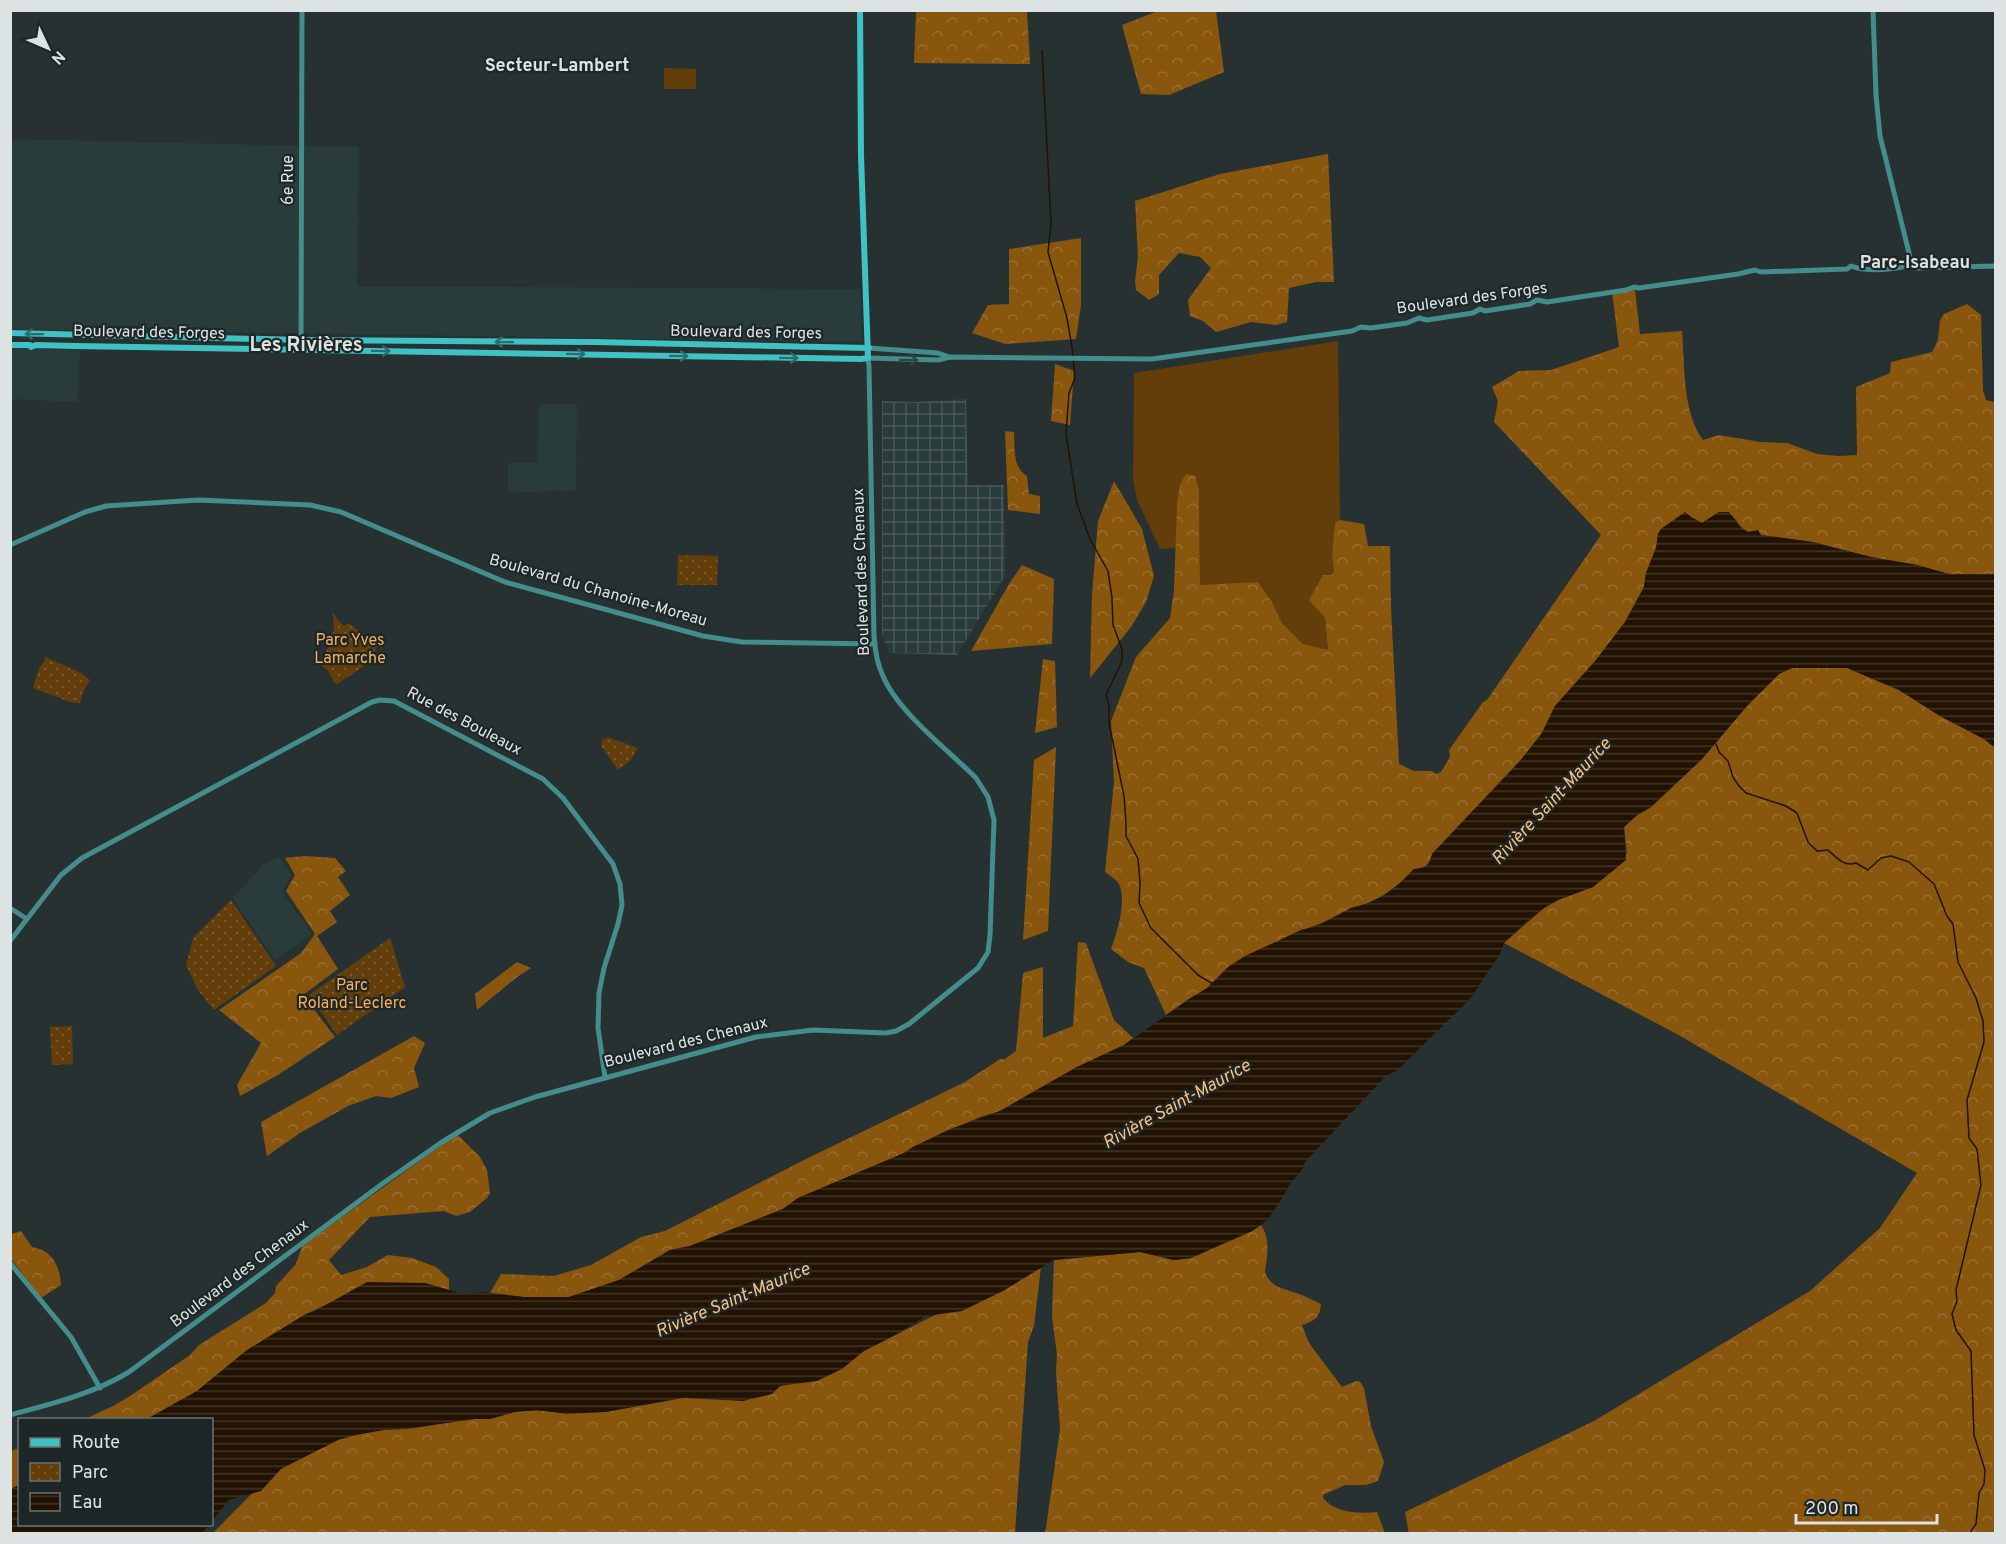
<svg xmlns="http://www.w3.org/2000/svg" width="2006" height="1544" viewBox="0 0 2006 1544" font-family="Overpass,sans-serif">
<defs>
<pattern id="industrial-grid" width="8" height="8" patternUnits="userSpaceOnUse" patternTransform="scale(1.5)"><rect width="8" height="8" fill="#293b3b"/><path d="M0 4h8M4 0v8" fill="none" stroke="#485757"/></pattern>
<pattern id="forest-crowns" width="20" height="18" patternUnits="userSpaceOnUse" patternTransform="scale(1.5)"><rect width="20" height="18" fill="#89560e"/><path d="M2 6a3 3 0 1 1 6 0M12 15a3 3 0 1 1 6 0" fill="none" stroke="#996e31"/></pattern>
<pattern id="park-dots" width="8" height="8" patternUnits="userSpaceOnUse" patternTransform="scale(1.5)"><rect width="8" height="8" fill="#633d0a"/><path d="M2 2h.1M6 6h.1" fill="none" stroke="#79592e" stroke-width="1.8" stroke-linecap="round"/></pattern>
<pattern id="water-rules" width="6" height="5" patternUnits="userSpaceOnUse" patternTransform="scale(1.5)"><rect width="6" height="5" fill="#221201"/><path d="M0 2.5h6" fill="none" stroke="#423426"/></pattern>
</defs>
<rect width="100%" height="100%" fill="#283131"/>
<g fill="#293b3b">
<path d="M 11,139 L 359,147 L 357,286 L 860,289 L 862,342 L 11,329 Z"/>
<path d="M 11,348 L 80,350 L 78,402 L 11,399 Z"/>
<path d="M 539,404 L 577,404 L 576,490 L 508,493 L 508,463 L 537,463 Z"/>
<path d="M 279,857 L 292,875 L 282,891 L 312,934 L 275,960 L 232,898 L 264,864 Z"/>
</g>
<path fill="url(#industrial-grid)" d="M 966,399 L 968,485 L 1004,485 L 1005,576 L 957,655 L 889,653 L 882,634 L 882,401 L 917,402 Z"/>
<g fill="#633d0a">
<path d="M 664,68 L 696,69 L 696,89 L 664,89 Z"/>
<path d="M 1338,341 L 1340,520 L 1335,522 L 1332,556 L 1334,572 L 1331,575 L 1325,618 L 1328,651 L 1303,644 L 1282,623 L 1272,602 L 1258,582 L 1200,586 L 1199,491 L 1177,503 L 1176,548 L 1160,549 L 1137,500 L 1133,480 L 1134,373 Z"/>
</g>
<g fill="url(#forest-crowns)">
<path d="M 916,11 L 1027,11 L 1030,64 L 914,63 Z"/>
<path d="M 1158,11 L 1216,11 L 1224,72 L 1169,95 L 1141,94 L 1122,25 Z"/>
<path d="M 1328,154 L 1334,282 L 1316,282 L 1289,288 L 1287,322 L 1276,325 L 1251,322 L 1216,332 L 1203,321 L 1190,316 L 1188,300 L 1211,268 L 1200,257 L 1179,253 L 1159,275 L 1159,294 L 1149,300 L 1136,290 L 1135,281 L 1138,257 L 1135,201 L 1220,174 Z"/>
<path d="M 1081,238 L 1081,305 L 1076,339 L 1005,344 L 972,333 L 988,305 L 1009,304 L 1009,249 Z"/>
<path d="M 1635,289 L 1640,334 L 1682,331 C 1685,366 1682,411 1703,440 L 1719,435 L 1760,442 L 1787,443 L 1817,454 L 1838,456 L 1857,455 L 1856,387 L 1890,373 L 1891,362 L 1932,352 L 1938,340 L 1940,320 L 1944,314 L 1967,304 L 1981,315 L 1983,390 L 1986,400 L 1994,402 L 1995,400 L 1995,574 L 1949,574 L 1917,565 L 1871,557 L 1813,542 L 1761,535 L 1758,531 L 1748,532 L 1740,527 L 1736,520 L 1719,512 L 1702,523 L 1691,517 L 1685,513 L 1661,529 L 1658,534 L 1656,548 L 1646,573 L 1644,587 L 1625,622 L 1596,660 L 1555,706 L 1542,733 L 1520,761 L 1432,854 C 1429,866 1426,868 1414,869 C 1400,884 1385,897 1365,904 C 1359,906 1353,907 1348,910 C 1332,918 1318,926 1301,930 L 1189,999 L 1166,1015 L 1144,968 L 1128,962 L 1111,949 C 1117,932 1127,902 1119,884 C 1116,879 1109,875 1105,872 L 1114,782 L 1111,721 L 1136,657 L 1170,618 L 1174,590 L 1177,503 L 1180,484 L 1186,474 L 1195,476 L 1199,491 L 1200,585 L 1258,582 L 1272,602 L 1282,623 L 1303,644 L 1328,650 L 1325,618 L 1309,600 L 1323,575 L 1331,575 L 1334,572 L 1332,556 L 1335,522 L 1340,520 L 1364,524 L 1368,546 L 1390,546 L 1391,607 L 1399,764 L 1414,771 L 1432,771 L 1436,774 L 1441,772 L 1450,757 L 1449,750 L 1483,702 L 1487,700 L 1601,535 L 1498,426 L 1494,422 L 1498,401 L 1492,387 L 1519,371 L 1551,370 L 1619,347 L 1612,292 Z"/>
<path d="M 1055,364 L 1074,371 L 1070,425 L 1051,421 Z"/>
<path d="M 1005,431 L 1014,432 C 1015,448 1012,467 1027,476 L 1029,494 L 1040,496 L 1040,514 L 1008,510 Z"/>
<path d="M 1114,481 L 1142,529 L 1154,576 L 1146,602 L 1131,627 L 1090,678 L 1092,594 L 1098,521 Z"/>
<path d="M 1022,565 L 1054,579 L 1052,644 L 971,651 L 1009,584 Z"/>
<path d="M 1043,659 L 1055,661 L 1057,727 L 1035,733 Z"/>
<path d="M 1803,667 L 1847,668 L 1899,690 L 1940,716 L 1984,739 L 1996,748 L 1995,1533 L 1409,1534 L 1405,1512 L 1594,1421 L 1810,1291 L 1880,1228 L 1917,1173 L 1675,1033 L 1504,943 L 1544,908 L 1558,900 L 1593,887 L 1627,853 L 1624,827 L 1636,816 L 1651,807 L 1702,759 L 1747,706 L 1779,674 L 1792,668 Z"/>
<path d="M 1056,747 L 1048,931 L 1023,940 L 1034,760 Z"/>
<path d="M 305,856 L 335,858 L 346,871 L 338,877 L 350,895 L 330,911 L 337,922 L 317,936 L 338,969 L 303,995 L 335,1037 L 278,1075 L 240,1096 L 237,1085 L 261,1043 L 219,1010 L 301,953 L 315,934 L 286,891 L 295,875 L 285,858 Z"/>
<path d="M 1078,942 L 1086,943 L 1114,1020 L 1133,1038 L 1124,1045 L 1077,1067 L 1000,1111 L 980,1117 L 913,1147 L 904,1153 L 798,1198 L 783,1209 L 690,1246 L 670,1250 L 619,1280 L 569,1297 L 524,1297 L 490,1293 L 501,1274 L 554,1276 L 591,1265 L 641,1237 L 665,1231 L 806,1159 L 965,1082 L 1000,1059 L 1005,1059 L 1016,1051 L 1023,973 L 1043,967 L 1043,1038 L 1073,1026 Z"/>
<path d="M 517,962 L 531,968 L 517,977 L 477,1010 L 475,994 Z"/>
<path d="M 414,1036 L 425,1043 L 414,1068 L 419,1087 L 391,1098 L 376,1096 L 348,1106 L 300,1133 L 267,1156 L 261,1122 Z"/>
<path d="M 457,1134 L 480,1157 L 487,1170 L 490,1193 L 487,1198 L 470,1212 L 456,1216 L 444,1211 L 370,1217 L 329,1260 L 341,1275 L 367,1267 L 388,1255 L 412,1258 L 436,1267 L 449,1279 L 449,1290 L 425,1283 L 334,1301 L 306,1314 L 247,1350 L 197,1391 L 147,1419 L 83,1420 L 113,1406 L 130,1396 L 190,1355 L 199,1345 L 266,1303 L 275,1293 L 276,1286 L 296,1264 L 302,1246 Z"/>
<path d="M 1261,1225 C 1271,1240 1267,1255 1265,1272 C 1271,1289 1287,1289 1302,1295 C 1308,1298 1315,1301 1321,1304 C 1320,1317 1315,1321 1302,1325 L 1309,1343 L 1342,1387 L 1356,1381 L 1360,1382 L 1364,1388 L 1371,1426 L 1384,1462 L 1378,1481 L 1366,1485 L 1345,1485 L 1323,1495 L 1323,1498 C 1335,1513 1360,1514 1377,1512 L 1385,1533 L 1045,1534 L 1060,1429 L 1056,1372 L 1057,1355 L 1052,1316 L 1054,1260 L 1140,1252 L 1174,1260 L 1191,1258 L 1252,1231 Z"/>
<path d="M 21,1231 L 32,1247 C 52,1250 60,1266 61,1285 L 41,1298 L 11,1259 L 11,1234 Z"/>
<path d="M 1041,1267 L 1034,1326 L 1028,1342 L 1015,1533 L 212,1534 L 275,1470 L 344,1433 L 523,1411 L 586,1410 L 846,1360 L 965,1300 Z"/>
<path d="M 19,1448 L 19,1485 L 11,1489 L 11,1451 Z"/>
</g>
<g fill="url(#park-dots)">
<path d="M 678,555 L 718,556 L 717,585 L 677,585 Z"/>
<path d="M 332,613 L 334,613 L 337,619 L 344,626 L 348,623 L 378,645 L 367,664 L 336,685 L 328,671 L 319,663 C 329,648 338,632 332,613 Z"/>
<path d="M 46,657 L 81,673 L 90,680 L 83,692 L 80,703 L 70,702 L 33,688 L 38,671 Z"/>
<path d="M 608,737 L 638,748 L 630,761 L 618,770 L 601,746 L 602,740 Z"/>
<path d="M 231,900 L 276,966 L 214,1010 L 198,990 L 186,965 L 193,938 Z"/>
<path d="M 390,938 L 405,987 L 337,1035 L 309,995 Z"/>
<path d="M 72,1026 L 73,1064 L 52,1065 L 50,1027 Z"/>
</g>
<g fill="url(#water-rules)">
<path d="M 1685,512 L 1691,517 L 1702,523 L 1719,512 L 1729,512 C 1736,520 1739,527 1748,532 L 1758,530 L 1761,535 L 1812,542 L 1871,557 L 1917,565 L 1949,574 L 1995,574 L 1995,748 L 1984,739 L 1940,716 L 1899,690 L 1847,668 L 1792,668 L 1779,674 L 1747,706 L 1702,759 L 1651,807 L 1636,816 L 1624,827 L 1626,860 L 1593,887 L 1558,900 L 1544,908 L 1522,926 L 1504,943 L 1500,954 L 1470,999 L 1400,1068 L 1384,1078 L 1305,1162 L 1303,1168 L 1290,1184 L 1279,1203 L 1268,1219 L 1261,1225 L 1252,1231 L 1191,1258 L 1174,1260 L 1140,1252 L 1054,1260 L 1003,1291 L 962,1311 L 926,1316 L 895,1335 L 864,1351 L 842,1369 L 817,1381 L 780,1386 L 772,1394 L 743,1401 L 683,1398 L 606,1412 L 567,1414 L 537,1410 L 515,1412 L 490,1419 L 474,1419 L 407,1429 L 384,1430 L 356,1435 L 338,1440 L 281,1469 L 261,1491 L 229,1500 L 212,1521 L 212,1420 L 147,1419 L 197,1391 L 247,1350 L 306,1314 L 315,1311 L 367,1282 L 425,1283 L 463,1294 L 481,1292 L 524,1297 L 569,1297 L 619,1280 L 670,1250 L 690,1246 L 783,1209 L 798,1198 L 904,1153 L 913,1147 L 950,1129 L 1000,1111 L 1077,1067 L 1124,1045 L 1189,999 L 1206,989 L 1228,967 L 1245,956 L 1301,930 L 1315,927 L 1351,908 L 1366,904 L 1383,896 L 1399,884 L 1414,869 C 1426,868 1429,866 1432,854 L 1520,761 L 1542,733 L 1555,706 L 1596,660 L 1625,622 L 1644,587 L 1646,573 L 1656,548 L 1658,534 L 1661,529 Z"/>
<path d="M 19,1485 L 20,1524 L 209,1525 L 201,1534 L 11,1533 L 11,1489 Z"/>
</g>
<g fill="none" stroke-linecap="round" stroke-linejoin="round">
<g stroke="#221201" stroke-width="1.5">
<path d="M 1042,50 L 1051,224 L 1048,252 L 1067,318 L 1072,347 L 1075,378 L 1069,393 L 1066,434 L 1077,504 L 1090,539 L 1108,571 L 1112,598 L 1113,625 L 1122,649 L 1122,661 L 1106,695 L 1109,704 L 1109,723 L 1124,796 L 1126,822 L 1126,836 L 1138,859 L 1140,882 L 1139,903 L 1151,928 L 1198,975 L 1213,984"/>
<path d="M 1716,744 L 1719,752 L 1728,761 L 1733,777 L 1739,786 L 1746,793 L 1786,806 L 1797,813 L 1808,842 L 1817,851 L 1828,850 C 1837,858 1844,867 1856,863 L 1868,870 L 1881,858 L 1891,856 L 1909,862 L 1934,884 L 1947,916 L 1953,924 L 1958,962 L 1976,998 L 1983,1021 L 1984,1042 L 1967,1100 L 1969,1138 L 1977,1149 L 1981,1185 L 1956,1290 L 1957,1301 L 1952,1314 L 1956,1330 L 1971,1351 L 1974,1435 L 1985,1470 L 1984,1484 L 1979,1493 L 1976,1524 L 1969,1534"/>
</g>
<g stroke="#438d8d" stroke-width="5">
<path d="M 1873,10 L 1876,95 L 1880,136 L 1912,265"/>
<path d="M 869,348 L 938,353 L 949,357"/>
<path d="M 301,350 L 302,10"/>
<path d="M 10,545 L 85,512 L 106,506 L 198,500 L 310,505 L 341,512 L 505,582 L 703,636 L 742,642 L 875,644"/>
<path d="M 10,908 L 27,919"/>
<path d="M 10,941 L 61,875 L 82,858 L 372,702 L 380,700 L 394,701 L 543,779 L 563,798 L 613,864 L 620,884 L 622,905 L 618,924 L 604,968 L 599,993 L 598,1028 L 605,1077"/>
<path d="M 10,1263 L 71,1337 L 100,1388"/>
<path d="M 10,1415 C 51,1404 93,1394 129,1372 L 382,1184 L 442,1142 L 490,1113 L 535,1097 L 756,1037 L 813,1030 L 886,1033 L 896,1031 L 909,1024 L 978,968 L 988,952 L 990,935 L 994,820 L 988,797 L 976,778 C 948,750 898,712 883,676 C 877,664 875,650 874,636 L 869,366 L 868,358 L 938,360 L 950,357 L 1152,359 L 1352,331 L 1361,327 L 1371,328 L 1407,323 L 1419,318 L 1427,320 L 1473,313 L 1480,309 L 1485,311 L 1530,304 L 1537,300 L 1547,302 L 1626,290 L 1634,287 L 1639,288 L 1738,274 L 1755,270 L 1761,272 L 1847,269 L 1851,266 C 1869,273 1894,269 1912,265 L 1917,268 L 1996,266"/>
</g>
<g stroke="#3ec2c3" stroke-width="6">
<path d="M 10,333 L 302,340 L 596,342 L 869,348"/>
<path d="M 10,345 L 30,345 L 31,347 L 36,345 L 75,346 L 861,359 L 868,358 L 861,155 L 860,10"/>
</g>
</g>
<defs><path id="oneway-shaft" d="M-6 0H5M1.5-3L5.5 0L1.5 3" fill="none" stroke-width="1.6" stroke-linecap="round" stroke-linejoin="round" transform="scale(1.5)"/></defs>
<g stroke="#2c6d6d">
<use href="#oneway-shaft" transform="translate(34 334) rotate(-179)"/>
<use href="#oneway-shaft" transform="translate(504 342) rotate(-179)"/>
<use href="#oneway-shaft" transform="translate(381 351) rotate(1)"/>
<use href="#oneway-shaft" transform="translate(576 354) rotate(1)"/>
<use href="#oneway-shaft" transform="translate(679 356) rotate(1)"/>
<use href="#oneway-shaft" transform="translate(789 358) rotate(1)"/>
</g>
<use stroke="#294646" href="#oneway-shaft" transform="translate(909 360) rotate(1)"/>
<g text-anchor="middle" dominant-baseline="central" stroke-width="4.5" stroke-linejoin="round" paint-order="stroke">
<g font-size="16" fill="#dde3e3" stroke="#1e2727">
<text transform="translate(289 180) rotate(-90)">6e Rue</text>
<text transform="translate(1472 299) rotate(-8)">Boulevard des Forges</text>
<text transform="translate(149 333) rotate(1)">Boulevard des Forges</text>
<text transform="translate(746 333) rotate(1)">Boulevard des Forges</text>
<text transform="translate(862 572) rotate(-92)">Boulevard des Chenaux</text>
<text transform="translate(598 591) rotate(16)">Boulevard du Chanoine-Moreau</text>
<text transform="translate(464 722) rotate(28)">Rue des Bouleaux</text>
<text transform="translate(686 1043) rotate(-14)">Boulevard des Chenaux</text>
<text transform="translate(240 1274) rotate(-37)">Boulevard des Chenaux</text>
</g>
<g font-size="16" fill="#faaf59" stroke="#1e2727">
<text x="350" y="641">Parc Yves<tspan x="350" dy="18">Lamarche</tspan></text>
<text x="352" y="986">Parc<tspan x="352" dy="18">Roland-Leclerc</tspan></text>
</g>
<g font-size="18" font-weight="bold" fill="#dde3e3" stroke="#1e2727">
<text x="557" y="66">Secteur-Lambert</text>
<text x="1915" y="263">Parc-Isabeau</text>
</g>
<g font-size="18" font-style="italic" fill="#fbbf7e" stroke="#1e2727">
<text transform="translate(1552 802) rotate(-47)">Rivière Saint-Maurice</text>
<text transform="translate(1177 1105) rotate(-29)">Rivière Saint-Maurice</text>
<text transform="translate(733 1301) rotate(-23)">Rivière Saint-Maurice</text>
</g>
<g font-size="20" font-weight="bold" fill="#dde3e3" stroke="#1e2727">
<text x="306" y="346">Les Rivières</text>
</g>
</g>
<rect width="2006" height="1544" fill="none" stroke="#dde3e3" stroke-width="24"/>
<rect x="18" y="1418" width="195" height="108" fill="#1e2727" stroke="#6a7272" stroke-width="1.5"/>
<rect x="30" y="1438" width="30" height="9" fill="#3ec2c3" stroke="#6a7272" stroke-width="1.5"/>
<text x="72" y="1448" font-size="18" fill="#dde3e3">Route</text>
<rect x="30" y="1463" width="30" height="18" fill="url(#park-dots)" stroke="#6a7272" stroke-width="1.5"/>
<text x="72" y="1478" font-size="18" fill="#dde3e3">Parc</text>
<rect x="30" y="1493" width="30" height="18" fill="url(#water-rules)" stroke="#6a7272" stroke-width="1.5"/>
<text x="72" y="1508" font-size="18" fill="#dde3e3">Eau</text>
<g transform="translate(48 48) rotate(134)" stroke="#1e2727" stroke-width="4.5" paint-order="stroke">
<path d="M0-4.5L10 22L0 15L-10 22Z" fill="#dde3e3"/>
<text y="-9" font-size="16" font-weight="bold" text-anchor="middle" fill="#dde3e3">N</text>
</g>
<path d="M1796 1514v9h141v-9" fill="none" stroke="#dde3e3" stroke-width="3"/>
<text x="1805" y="1514" font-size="18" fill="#dde3e3" stroke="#1e2727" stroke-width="4.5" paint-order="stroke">200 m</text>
</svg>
